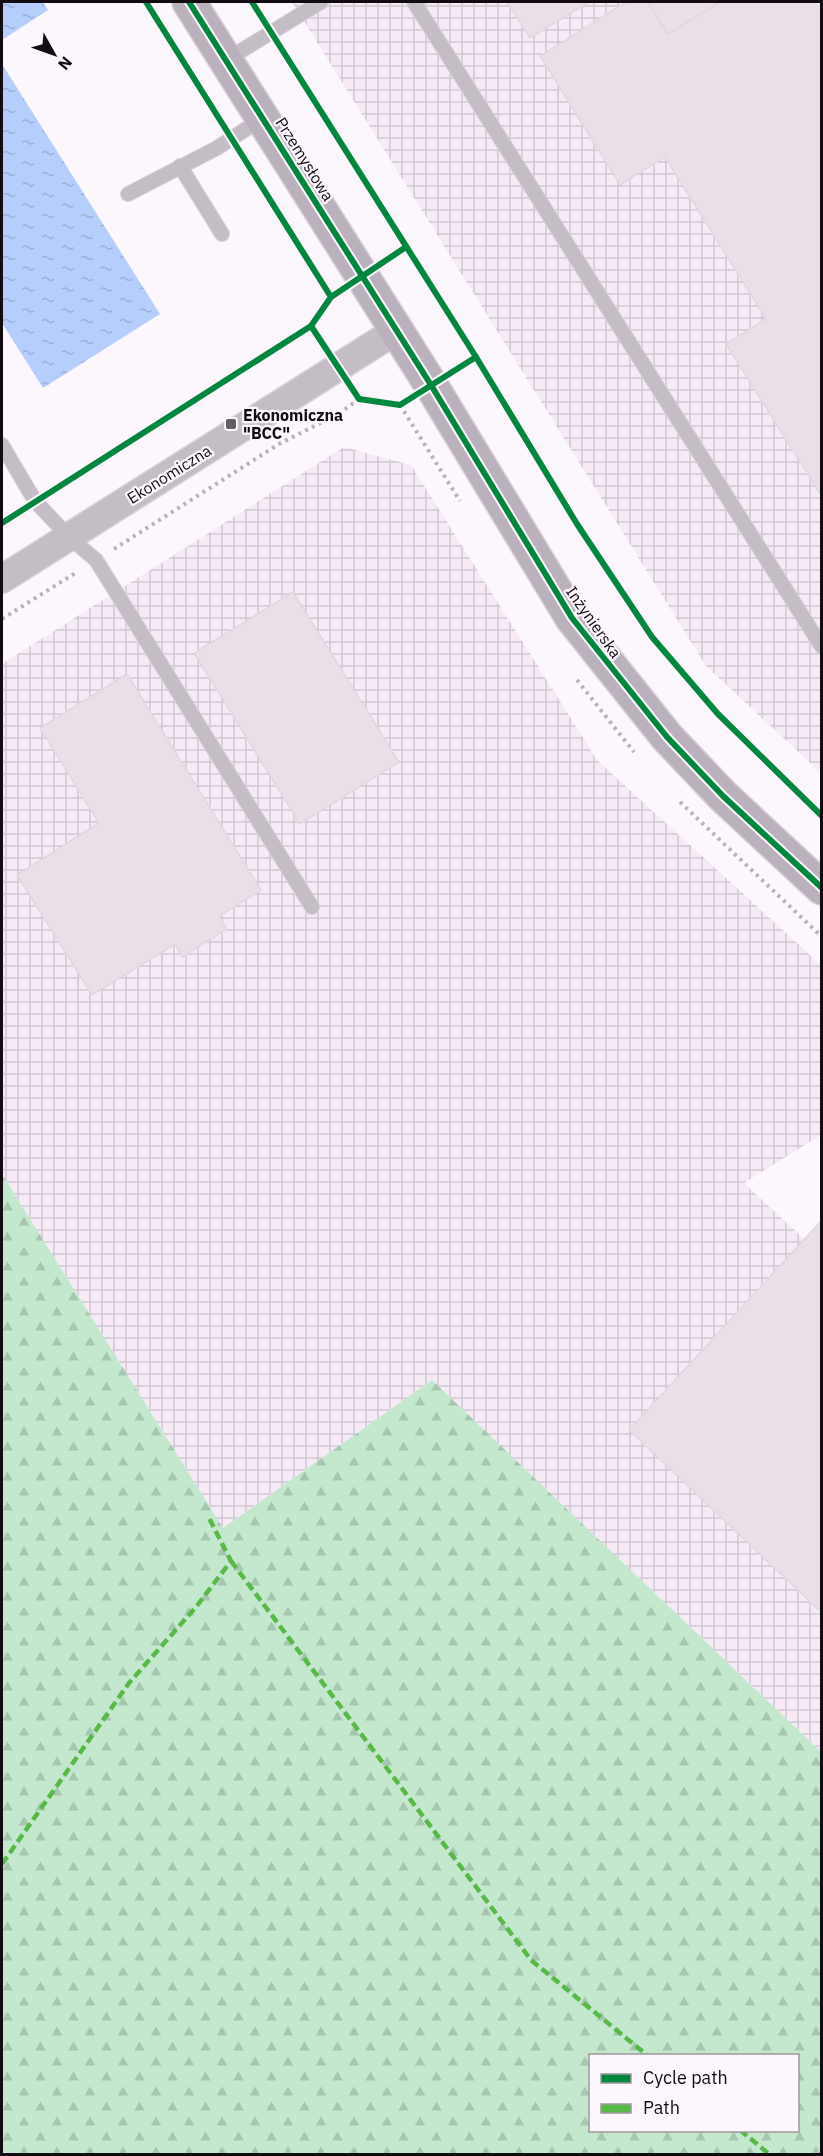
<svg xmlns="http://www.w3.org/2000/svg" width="823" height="2156" viewBox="0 0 823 2156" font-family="'IBM Plex Sans',sans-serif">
<defs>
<pattern id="industrial-grid" width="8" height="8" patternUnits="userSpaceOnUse" patternTransform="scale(1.5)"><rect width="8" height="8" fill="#f5eaf6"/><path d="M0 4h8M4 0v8" fill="none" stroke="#d1c8d2"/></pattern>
<pattern id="forest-firs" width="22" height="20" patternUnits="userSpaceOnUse" patternTransform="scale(1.5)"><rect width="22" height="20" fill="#c3e8ce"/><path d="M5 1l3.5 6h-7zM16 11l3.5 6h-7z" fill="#a6c6b0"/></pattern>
<pattern id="water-ripples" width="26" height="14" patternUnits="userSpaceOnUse" patternTransform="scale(1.5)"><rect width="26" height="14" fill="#b5cefe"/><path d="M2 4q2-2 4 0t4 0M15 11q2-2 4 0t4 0" fill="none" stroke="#9bb0d9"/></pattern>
</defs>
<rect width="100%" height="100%" fill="#fcf7fc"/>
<g fill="url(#industrial-grid)">
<path d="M 292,2 L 821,2 L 821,773 L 706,666 Z"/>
<path d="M 344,447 L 411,465 L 597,760 L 821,965 L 821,1135 L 744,1183 L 821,1255 L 821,1752 L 432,1380 L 223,1528 L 2,1174 L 2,664 Z"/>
</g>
<path fill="url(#forest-firs)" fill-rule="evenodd" d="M 2,1174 L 223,1528 L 432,1380 L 821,1752 L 821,2154 L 2,2154 ZM 590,2056 L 798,2056 L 798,2130 L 590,2130 Z"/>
<g fill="url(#water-ripples)">
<path d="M 2,2 L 43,2 L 48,10 L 2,40 Z"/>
<path d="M 2,64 L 160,314 L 43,388 L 2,323 Z"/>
</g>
<g fill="#eadee9" stroke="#ded9de" stroke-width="1.5">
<path d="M 507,2 L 589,2 L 530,38 Z"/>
<path d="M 626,2 L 648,2 L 668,34 L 720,2 L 822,2 L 822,497 L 726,344 L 766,319 L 665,157 L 620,185 L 540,56 Z"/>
<path d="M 648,2 L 720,2 L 668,34 Z"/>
<path d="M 293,592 L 399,762 L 300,824 L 194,653 Z"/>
<path d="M 127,674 L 261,890 L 219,916 L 227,929 L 182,957 L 175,944 L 92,995 L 17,875 L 99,823 L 40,728 Z"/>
<path d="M 822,1220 L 822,1613 L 629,1430 Z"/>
</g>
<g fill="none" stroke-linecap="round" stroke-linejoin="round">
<defs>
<g id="lane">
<path d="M 414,2 L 822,647"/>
<path d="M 226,60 L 321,2"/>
<path d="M 180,166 L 222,234"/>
<path d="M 128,194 L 217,148 L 263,118"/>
<path d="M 2,445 L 35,501 L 69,537 L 96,560 L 312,907"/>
</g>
<path id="street" d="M 2,579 L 397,330"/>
<path id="secondary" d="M 189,2 L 431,385 L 572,618 L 667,737 L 723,796 L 822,888"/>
</defs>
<use href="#lane" stroke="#d6d2d6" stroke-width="16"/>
<use href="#street" stroke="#d6d2d6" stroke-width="30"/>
<use href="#secondary" stroke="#d6d2d6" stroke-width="36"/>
<g stroke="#b8b2b9" stroke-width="4" stroke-dasharray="3 4.5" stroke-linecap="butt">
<path d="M 400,405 L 460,501"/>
<path d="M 114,549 L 279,444 L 340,413 L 359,399"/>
<path d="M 2,619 L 77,572"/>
<path d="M 577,680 L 634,752"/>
<path d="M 680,802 L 822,937"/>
</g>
<use href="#lane" stroke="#c5bdc6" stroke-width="14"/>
<use href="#street" stroke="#c5bdc6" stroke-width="27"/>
<use href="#secondary" stroke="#bbb1bc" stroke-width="33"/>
<g stroke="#58b947" stroke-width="4.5" stroke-dasharray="9 4.5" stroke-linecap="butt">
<path d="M 231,1561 L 531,1960 L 648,2056"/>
<path d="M 2,1864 L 129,1683 L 196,1607 L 231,1561 L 208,1516"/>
<path d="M 740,2130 L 769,2154"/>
</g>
<defs>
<g id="cycleway">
<path d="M 146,2 L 331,297"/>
<path d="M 189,2 L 431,385 L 572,618 L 667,737 L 723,796 L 822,888"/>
<path d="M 252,2 L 476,357 L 577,524 L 652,637 L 718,714 L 822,816"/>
<path d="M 406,247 L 331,297 L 311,326 L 359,399 L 400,405 L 476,357"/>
<path d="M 2,523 L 311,326"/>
</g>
</defs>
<use href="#cycleway" stroke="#fdf6fd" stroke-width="10"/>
<use href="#cycleway" stroke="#00873e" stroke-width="6"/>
</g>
<rect fill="#645e64" stroke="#fdf6fd" stroke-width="2" x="225" y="418" width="12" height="12" rx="3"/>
<g text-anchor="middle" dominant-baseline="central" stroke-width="4.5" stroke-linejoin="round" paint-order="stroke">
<g font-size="16" fill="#120c12" stroke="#fdf6fd">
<text transform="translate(305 159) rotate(58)">Przemysłowa</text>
<text transform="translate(169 474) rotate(-32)">Ekonomiczna</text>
<text transform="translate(594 622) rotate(55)">Inżynierska</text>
</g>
<g font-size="16" font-weight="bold" fill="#120c12" stroke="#fdf6fd" text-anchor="start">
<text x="243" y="415">Ekonomiczna<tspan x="243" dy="18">"BCC"</tspan></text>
</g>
</g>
<rect width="823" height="2156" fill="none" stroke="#120c12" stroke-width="6"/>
<rect x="589" y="2054" width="210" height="78" fill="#fdf6fd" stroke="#9f989f" stroke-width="1.5"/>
<rect x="601" y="2074" width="30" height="9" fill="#00873e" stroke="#9f989f" stroke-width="1.5"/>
<text x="643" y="2084" font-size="18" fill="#120c12">Cycle path</text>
<rect x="601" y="2104" width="30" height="9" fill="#58b947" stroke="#9f989f" stroke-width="1.5"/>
<text x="643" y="2114" font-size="18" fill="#120c12">Path</text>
<g transform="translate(54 54) rotate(130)" stroke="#fdf6fd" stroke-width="4.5" paint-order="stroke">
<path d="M0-4.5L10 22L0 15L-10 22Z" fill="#120c12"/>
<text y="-9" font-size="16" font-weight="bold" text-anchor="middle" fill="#120c12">N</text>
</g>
</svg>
